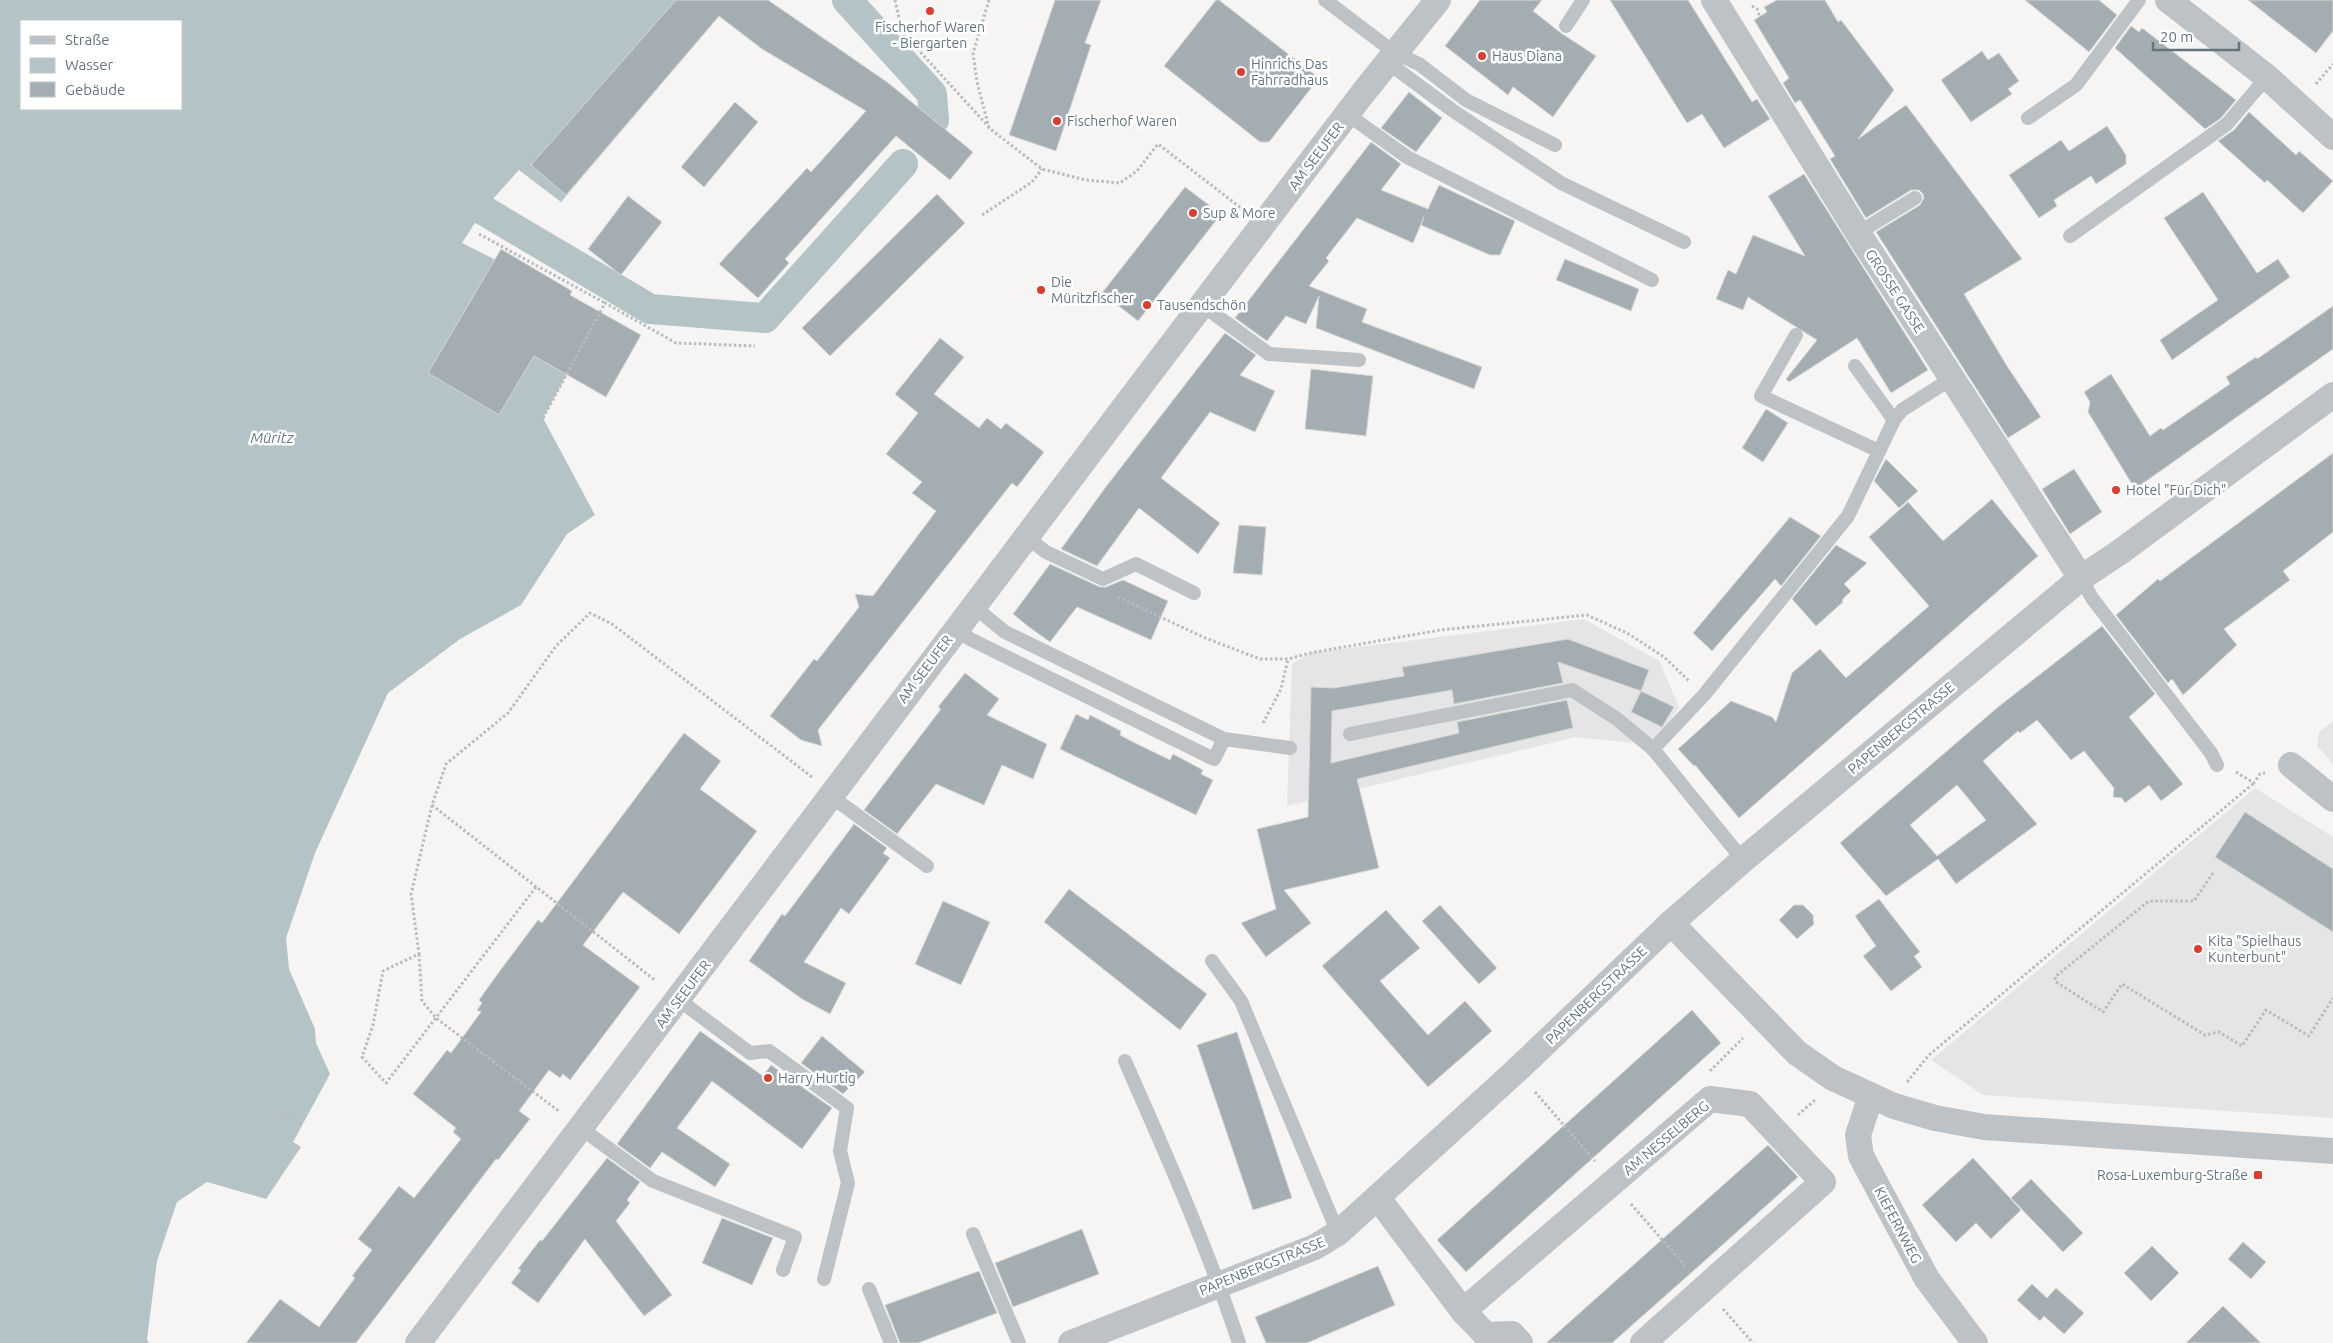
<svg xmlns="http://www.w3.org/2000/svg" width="2333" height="1343" viewBox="0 0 2333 1343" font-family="Ubuntu,sans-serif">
<rect width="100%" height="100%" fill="#f6f5f3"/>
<g fill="#e4e5e4">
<path d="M 1584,619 L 1659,661 L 1679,707 L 1665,729 L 1644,744 L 1576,737 L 1287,806 L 1292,664 L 1310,653 Z"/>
<path d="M 2333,721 L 2333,764 L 2317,746 L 2319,732 Z"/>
<path d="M 2255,788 L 2333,837 L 2333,1118 L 1983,1095 L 1931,1060 Z"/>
</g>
<path fill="#b4c3c5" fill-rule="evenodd" d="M 0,0 L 733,0 L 561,202 L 519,170 L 483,210 L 462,243 L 600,312 L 543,418 L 595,515 L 567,534 L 521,605 L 460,639 L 388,693 L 315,853 L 286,938 L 289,969 L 315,1029 L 316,1043 L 330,1074 L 293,1142 L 301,1147 L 266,1199 L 207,1182 L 177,1202 L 157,1261 L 147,1339 L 149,1343 L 0,1343 ZM 21,21 L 181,21 L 181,109 L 21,109 Z"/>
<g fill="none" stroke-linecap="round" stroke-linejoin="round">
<g stroke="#b4c3c5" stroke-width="30">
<path d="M 847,0 L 932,94 L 934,120"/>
<path d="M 483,210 L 650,309 L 765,318 L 903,164"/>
</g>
</g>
<g fill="#a4aeb2" stroke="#d7d7d5" fill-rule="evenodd">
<path d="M 676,0 L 768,0 L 887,82 L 973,152 L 950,180 L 896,136 L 785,259 L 789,263 L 758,298 L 719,264 L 807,168 L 811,172 L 866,111 L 762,49 L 719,16 L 566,195 L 531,165 Z"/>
<path d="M 1055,0 L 1101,0 L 1085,43 L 1091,45 L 1056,151 L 1009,135 Z"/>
<path d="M 1216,0 L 1219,0 L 1319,78 L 1269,142 L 1260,142 L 1164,66 Z"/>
<path d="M 1480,0 L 1542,0 L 1533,11 L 1561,33 L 1596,56 L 1553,117 L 1513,87 L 1508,95 L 1445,46 Z"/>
<path d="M 1610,0 L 1688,0 L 1752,102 L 1757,99 L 1770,119 L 1724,148 L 1702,114 L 1687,123 Z"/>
<path d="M 1777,0 L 1825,0 L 1838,22 L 1841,20 L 1894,90 L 1858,139 L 1906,105 L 2022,259 L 1964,294 L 2007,366 L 2041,417 L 2008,438 L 1876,232 L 1920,205 L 1924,198 L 1923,194 L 1919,190 L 1911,190 L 1866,218 L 1830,159 L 1835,156 L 1800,100 L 1795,103 L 1783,83 L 1789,78 L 1754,20 L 1767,12 L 1764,7 Z"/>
<path d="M 2025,0 L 2099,0 L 2117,15 L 2089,52 Z"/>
<path d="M 2248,0 L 2333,0 L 2333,31 L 2316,53 Z"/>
<path d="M 2131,26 L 2139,32 L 2142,28 L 2236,100 L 2221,118 L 2205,129 L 2115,48 Z"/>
<path d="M 1982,51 L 1988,60 L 1999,53 L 2019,81 L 2008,89 L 2012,94 L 1971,122 L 1941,80 Z"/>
<path d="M 1409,92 L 1442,118 L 1416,152 L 1381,128 Z"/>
<path d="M 735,102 L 758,122 L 704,187 L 681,167 Z"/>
<path d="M 2249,112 L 2296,155 L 2299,151 L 2333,181 L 2303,213 L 2267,180 L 2265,183 L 2218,141 L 2234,130 Z"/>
<path d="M 2107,126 L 2126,155 L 2126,164 L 2096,184 L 2091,176 L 2054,200 L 2057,206 L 2039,218 L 2009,175 L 2061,140 L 2069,151 Z"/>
<path d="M 1371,142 L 1401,164 L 1381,190 L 1428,209 L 1439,185 L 1515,221 L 1500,255 L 1490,255 L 1421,225 L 1424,217 L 1413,243 L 1357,218 L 1326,258 L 1329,261 L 1309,286 L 1367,309 L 1362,322 L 1482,367 L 1474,389 L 1316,328 L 1319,296 L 1306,324 L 1286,316 L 1267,341 L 1235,318 Z"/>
<path d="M 1804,174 L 1928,370 L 1891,393 L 1857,338 L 1789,382 L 1786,379 L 1817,340 L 1748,297 L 1743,310 L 1716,299 L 1728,270 L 1736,274 L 1753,235 L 1805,256 L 1768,196 Z"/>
<path d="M 1185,187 L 1221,214 L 1138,321 L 1102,293 Z"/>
<path d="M 2203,192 L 2257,273 L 2278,259 L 2290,277 L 2172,360 L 2160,340 L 2218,300 L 2164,218 Z"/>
<path d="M 937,194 L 965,223 L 830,356 L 802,328 Z"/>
<path d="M 628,196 L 662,222 L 621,275 L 588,249 Z"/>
<path d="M 501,249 L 572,291 L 570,295 L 641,335 L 606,397 L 534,356 L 499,415 L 428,373 Z"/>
<path d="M 1565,259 L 1639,289 L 1631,311 L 1556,280 Z"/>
<path d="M 2333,306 L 2333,349 L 2135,489 L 2088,412 L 2090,402 L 2084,392 L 2111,374 L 2150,436 L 2161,428 L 2163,430 L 2230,384 L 2226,377 L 2256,357 L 2257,359 Z"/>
<path d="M 1225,333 L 1256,355 L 1240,375 L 1275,391 L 1255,432 L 1210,412 L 1161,478 L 1220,523 L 1198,554 L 1139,508 L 1097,566 L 1061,549 L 1105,488 Z"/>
<path d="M 940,338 L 964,357 L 934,394 L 979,428 L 987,418 L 1001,429 L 1006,423 L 1044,452 L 1017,487 L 1012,483 L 818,730 L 822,746 L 801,740 L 770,716 L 814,659 L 817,661 L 859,607 L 855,594 L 873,596 L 936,511 L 912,493 L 922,482 L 886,454 L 918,413 L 895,394 Z"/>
<path d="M 1311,369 L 1373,376 L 1366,436 L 1305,429 Z"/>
<path d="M 1766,409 L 1788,423 L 1763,462 L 1742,448 Z"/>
<path d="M 2333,453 L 2333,532 L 2283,571 L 2290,580 L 2224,629 L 2237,645 L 2183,695 L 2172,679 L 2168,683 L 2116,615 L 2158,579 L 2160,581 Z"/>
<path d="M 1886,459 L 1918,491 L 1899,508 L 1874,481 Z"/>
<path d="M 2074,469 L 2102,512 L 2070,534 L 2042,489 Z"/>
<path d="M 1992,499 L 2038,556 L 1739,818 L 1695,765 L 1694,766 L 1678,749 L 1731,701 L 1772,717 L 1776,722 L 1792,673 L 1820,649 L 1846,678 L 1929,606 L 1869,537 L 1908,502 L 1943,541 Z"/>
<path d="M 1790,517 L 1821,536 L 1781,586 L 1775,579 L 1712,651 L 1693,633 Z"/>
<path d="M 1239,525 L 1266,527 L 1262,575 L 1233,573 Z"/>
<path d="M 1836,545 L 1867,563 L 1844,584 L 1851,591 L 1842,600 L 1843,602 L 1816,626 L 1792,599 Z"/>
<path d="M 1050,564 L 1100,587 L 1106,587 L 1123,580 L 1168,601 L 1151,640 L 1077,607 L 1050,642 L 1029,627 L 1013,614 Z"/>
<path d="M 2102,626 L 2155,694 L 2129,717 L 2183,784 L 2161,801 L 2149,785 L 2125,803 L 2122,798 L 2113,797 L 2114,788 L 2084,751 L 2071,760 L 2037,720 L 2020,733 L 2018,731 L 1983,761 L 2037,824 L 1956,884 L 1938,859 L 1886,896 L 1840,843 L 1998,707 ZM 1957,785 L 1986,820 L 1937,856 L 1910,825 Z"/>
<path d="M 1568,639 L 1649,670 L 1641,691 L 1558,662 L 1563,683 L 1454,704 L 1452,690 L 1332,711 L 1331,763 L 1459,733 L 1457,722 L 1567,700 L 1573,728 L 1357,779 L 1379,868 L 1284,890 L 1311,923 L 1266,957 L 1241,923 L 1276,909 L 1257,829 L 1308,817 L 1311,687 L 1334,688 L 1404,676 L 1402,667 Z"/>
<path d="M 965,673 L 999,699 L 987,715 L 1047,744 L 1033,779 L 1002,765 L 984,805 L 936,784 L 897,834 L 864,810 L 941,709 L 938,707 Z"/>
<path d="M 1641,691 L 1674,707 L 1662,727 L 1631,712 Z"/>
<path d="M 1076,714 L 1088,720 L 1090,715 L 1121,731 L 1120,735 L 1131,741 L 1170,760 L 1173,754 L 1203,770 L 1201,774 L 1213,780 L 1196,815 L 1060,749 Z"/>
<path d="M 684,733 L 721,761 L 700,789 L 757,831 L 679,934 L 623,892 L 583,945 L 640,987 L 570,1080 L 563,1074 L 560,1078 L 549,1070 L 519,1111 L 530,1119 L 498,1160 L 496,1159 L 356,1343 L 246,1343 L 280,1299 L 319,1327 L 355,1278 L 352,1276 L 372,1250 L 358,1239 L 399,1186 L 414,1198 L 461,1139 L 453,1132 L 456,1128 L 413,1094 L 447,1050 L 451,1053 L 481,1012 L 477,1010 L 482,1003 L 479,1000 L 499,972 L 538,920 L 542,923 Z"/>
<path d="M 2245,812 L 2333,869 L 2333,932 L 2215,857 Z"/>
<path d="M 854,824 L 887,848 L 883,853 L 890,858 L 849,914 L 841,908 L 804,962 L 846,983 L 830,1014 L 802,999 L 749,961 L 782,914 L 785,916 Z"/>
<path d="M 1069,889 L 1207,994 L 1180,1030 L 1044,922 Z"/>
<path d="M 1879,899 L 1920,952 L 1914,956 L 1922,967 L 1891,991 L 1863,956 L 1876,946 L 1855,916 Z"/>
<path d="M 943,901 L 990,922 L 961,985 L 915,964 Z"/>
<path d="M 1440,905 L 1497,968 L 1479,984 L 1422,921 Z"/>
<path d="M 1794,905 L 1803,905 L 1813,915 L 1814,924 L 1797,939 L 1779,920 Z"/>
<path d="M 1386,910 L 1420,948 L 1380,981 L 1428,1035 L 1465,1001 L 1492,1031 L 1428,1087 L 1322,966 Z"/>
<path d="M 1692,1010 L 1721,1043 L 1466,1272 L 1437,1240 Z"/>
<path d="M 700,1031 L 763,1076 L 771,1065 L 832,1108 L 802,1149 L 712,1081 L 677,1128 L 730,1164 L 715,1187 L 662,1152 L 650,1168 L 617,1144 Z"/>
<path d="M 1237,1032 L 1292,1198 L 1253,1210 L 1197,1045 Z"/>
<path d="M 822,1036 L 865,1072 L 843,1094 L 801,1063 Z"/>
<path d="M 1768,1145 L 1798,1177 L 1709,1257 L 1612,1343 L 1546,1343 Z"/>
<path d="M 607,1158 L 640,1182 L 627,1200 L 630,1203 L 616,1221 L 672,1295 L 644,1316 L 585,1239 L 538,1303 L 511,1283 L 521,1270 L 518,1269 L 540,1240 L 542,1241 Z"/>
<path d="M 1973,1158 L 2021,1210 L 1991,1239 L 1976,1223 L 1956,1242 L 1922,1205 Z"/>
<path d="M 2031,1179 L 2083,1233 L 2063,1252 L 2011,1198 Z"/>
<path d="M 722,1218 L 773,1238 L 752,1285 L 702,1263 Z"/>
<path d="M 1082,1229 L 1099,1274 L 1013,1307 L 995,1263 Z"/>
<path d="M 2243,1242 L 2266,1262 L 2251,1279 L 2228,1259 Z"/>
<path d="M 2152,1246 L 2179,1273 L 2151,1301 L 2124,1273 Z"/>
<path d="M 1378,1266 L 1395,1305 L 1307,1343 L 1266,1343 L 1255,1317 Z"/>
<path d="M 979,1271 L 997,1313 L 918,1343 L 900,1343 L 885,1305 Z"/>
<path d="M 2032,1284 L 2047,1298 L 2056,1288 L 2084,1313 L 2064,1334 L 2044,1316 L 2040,1321 L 2017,1300 Z"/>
<path d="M 2223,1306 L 2261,1343 L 2186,1343 Z"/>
</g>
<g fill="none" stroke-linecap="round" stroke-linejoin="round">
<g stroke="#b9bcbe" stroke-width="3" stroke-dasharray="2.5 2.5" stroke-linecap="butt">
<path d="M 895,0 L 902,32 L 989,127"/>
<path d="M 989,0 L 973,53 L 977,82 L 989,128 L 1042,169 L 1086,180 L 1120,183 L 1137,171 L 1158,144 L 1241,208"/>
<path d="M 1752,6 L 1757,9 L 1760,17"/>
<path d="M 2316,84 L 2333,64"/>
<path d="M 982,215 L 1032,182 L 1042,169"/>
<path d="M 479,234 L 605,303"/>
<path d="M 543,418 L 605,303 L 676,343 L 755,346"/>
<path d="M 1118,597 L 1203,637 L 1260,659 L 1288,659 L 1310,653 L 1440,630 L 1587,615 L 1627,633 L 1664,657 L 1689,681"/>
<path d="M 1263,723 L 1281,689 L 1288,659"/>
<path d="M 2236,772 L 2254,783 L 2260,774 L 2265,773"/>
<path d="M 432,805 L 656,981"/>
<path d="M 2213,873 L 2194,901 L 2149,901 L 2055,977 L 2056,982 L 2103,1012 L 2122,984 L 2205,1035 L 2219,1032 L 2242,1046 L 2266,1010 L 2309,1036 L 2333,998"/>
<path d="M 536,887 L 386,1083 L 362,1057 L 373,1025 L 383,971 L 419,954 L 411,894 L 432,805 L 446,764 L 508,713 L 556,646 L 590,613 L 612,624 L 812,777"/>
<path d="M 419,954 L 422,1001 L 436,1018 L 560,1112"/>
<path d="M 1710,1071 L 1743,1038"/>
<path d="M 1907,1082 L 1929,1055 L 2254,783"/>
<path d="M 1535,1092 L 1595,1161"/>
<path d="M 282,1113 L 303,1125"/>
<path d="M 1798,1115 L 1816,1099"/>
<path d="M 1631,1204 L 1686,1267"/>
<path d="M 1723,1309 L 1753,1343"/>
</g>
<g stroke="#bcc2c5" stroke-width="14">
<path d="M 1325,0 L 1395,53 L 1419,64 L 1466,100 L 1555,145"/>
<path d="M 1566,26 L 1583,0"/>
<path d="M 1387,62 L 1452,110 L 1561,183 L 1684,242"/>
<path d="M 1347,114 L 1407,157 L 1652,280"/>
<path d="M 2028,118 L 2076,85 L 2139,0"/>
<path d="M 1858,233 L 1915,198"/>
<path d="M 2070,236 L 2227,124 L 2267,77"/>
<path d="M 1202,305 L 1269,354 L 1359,360"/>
<path d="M 1796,335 L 1761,396 L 1879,451"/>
<path d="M 1855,366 L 1894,420"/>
<path d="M 1026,537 L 1046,552 L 1103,579 L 1136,564 L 1194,593"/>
<path d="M 2081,578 L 2092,598 L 2211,753 L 2217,765"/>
<path d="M 973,606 L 1005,632 L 1224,739 L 1290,748"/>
<path d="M 956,629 L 970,639 L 1214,759 L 1224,739"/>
<path d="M 1350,734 L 1572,690 L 1617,719 L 1653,749"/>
<path d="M 829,795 L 927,866"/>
<path d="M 1743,860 L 1653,749 L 1704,695 L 1848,516 L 1894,420 L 1902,410 L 1951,379"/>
<path d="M 1212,961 L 1241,1001 L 1338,1233"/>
<path d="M 679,1000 L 750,1053 L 769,1051 L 847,1108 L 840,1151 L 848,1183 L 824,1279"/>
<path d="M 1125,1061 C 1166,1154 1207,1246 1239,1343"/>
<path d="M 582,1129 L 653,1181 L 795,1237 L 783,1270"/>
<path d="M 973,1234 L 1019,1343"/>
<path d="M 869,1289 L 891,1343"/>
</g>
<g stroke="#bcc2c5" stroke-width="26">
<path d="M 1714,0 L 1858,233 L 2081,578"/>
<path d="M 2168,0 L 2267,77 L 2333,137"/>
<path d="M 2291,765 L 2333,799"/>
<path d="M 1671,923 L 1797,1053 L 1833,1078 L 1894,1106 L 1935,1118 L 1984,1127 L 2333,1151"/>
<path d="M 1871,1096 L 1858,1135 L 1861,1156 L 1927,1279 L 1975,1343"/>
<path d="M 1378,1198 L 1463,1311 L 1486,1335 L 1512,1334 L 1520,1343"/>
<path d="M 1463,1311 L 1710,1099 L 1750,1104 L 1823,1182 L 1643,1343"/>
<path d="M 418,1343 L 1141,385 L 1363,93 L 1438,0"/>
<path d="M 1071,1343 L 1315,1247 L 1338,1233 L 1517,1070 L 1671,923 L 1743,860 L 2081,578 L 2120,552 L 2333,395"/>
</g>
</g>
<g fill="#dc3d2c" stroke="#fff" stroke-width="2">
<circle cx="930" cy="11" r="5"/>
<circle cx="1482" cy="56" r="5"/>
<circle cx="1241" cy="72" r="5"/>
<circle cx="1057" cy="121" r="5"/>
<circle cx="1193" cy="213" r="5"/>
<circle cx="1041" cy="290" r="5"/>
<circle cx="1147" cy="305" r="5"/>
<circle cx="2116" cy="490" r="5"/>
<circle cx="2198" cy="949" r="5"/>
<circle cx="768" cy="1078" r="5"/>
<rect x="2253" y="1170" width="10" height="10" rx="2.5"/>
</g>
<g text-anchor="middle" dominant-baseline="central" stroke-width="5" stroke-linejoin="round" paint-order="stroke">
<g font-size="14" fill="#62757d" stroke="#fff" text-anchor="start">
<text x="930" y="27" text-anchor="middle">Fischerhof Waren<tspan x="930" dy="16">- Biergarten</tspan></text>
<text x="1492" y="56">Haus Diana</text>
<text x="1251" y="64">Hinrichs Das<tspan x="1251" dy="16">Fahrradhaus</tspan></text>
<text x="1067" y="121">Fischerhof Waren</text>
<text x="1203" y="213">Sup &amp; More</text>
<text x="1051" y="282">Die<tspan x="1051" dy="16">Müritzfischer</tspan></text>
<text x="1157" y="305">Tausendschön</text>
<text x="2126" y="490">Hotel "Für Dich"</text>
<text x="2208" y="941">Kita "Spielhaus<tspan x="2208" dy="16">Kunterbunt"</tspan></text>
<text x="778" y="1078">Harry Hurtig</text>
<text x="2248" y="1175" text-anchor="end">Rosa-Luxemburg-Straße</text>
</g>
<g font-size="14" fill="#62757d" stroke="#fff">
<text transform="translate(1316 156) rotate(-53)">AM SEEUFER</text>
<text transform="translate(1895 291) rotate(57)">GROSSE GASSE</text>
<text transform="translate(925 669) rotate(-53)">AM SEEUFER</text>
<text transform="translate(1901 728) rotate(-40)">PAPENBERGSTRASSE</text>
<text transform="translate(683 994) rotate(-53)">AM SEEUFER</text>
<text transform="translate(1596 995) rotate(-44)">PAPENBERGSTRASSE</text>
<text transform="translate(1666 1138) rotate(-40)">AM NESSELBERG</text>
<text transform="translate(1898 1225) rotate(62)">KIEFERNWEG</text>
<text transform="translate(1262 1266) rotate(-22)">PAPENBERGSTRASSE</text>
</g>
<g font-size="15" font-style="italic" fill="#627b7f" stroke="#fff">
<text x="272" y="437">Müritz</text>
</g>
</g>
<rect x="20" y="20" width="162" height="90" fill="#ffffff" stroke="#c0c8cb"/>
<rect x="30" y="36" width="25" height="8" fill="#bcc2c5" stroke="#c0c8cb"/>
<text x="65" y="45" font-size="15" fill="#62757d">Straße</text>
<rect x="30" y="58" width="25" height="15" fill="#b4c3c5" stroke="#c0c8cb"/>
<text x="65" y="70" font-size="15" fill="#62757d">Wasser</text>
<rect x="30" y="82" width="25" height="15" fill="#a4aeb2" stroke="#c0c8cb"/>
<text x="65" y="95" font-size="15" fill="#62757d">Gebäude</text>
<path d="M2153 42v8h86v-8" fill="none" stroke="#62757d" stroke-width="2.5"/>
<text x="2160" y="42" font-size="15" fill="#62757d" stroke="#ffffff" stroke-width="4" paint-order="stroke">20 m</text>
</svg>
